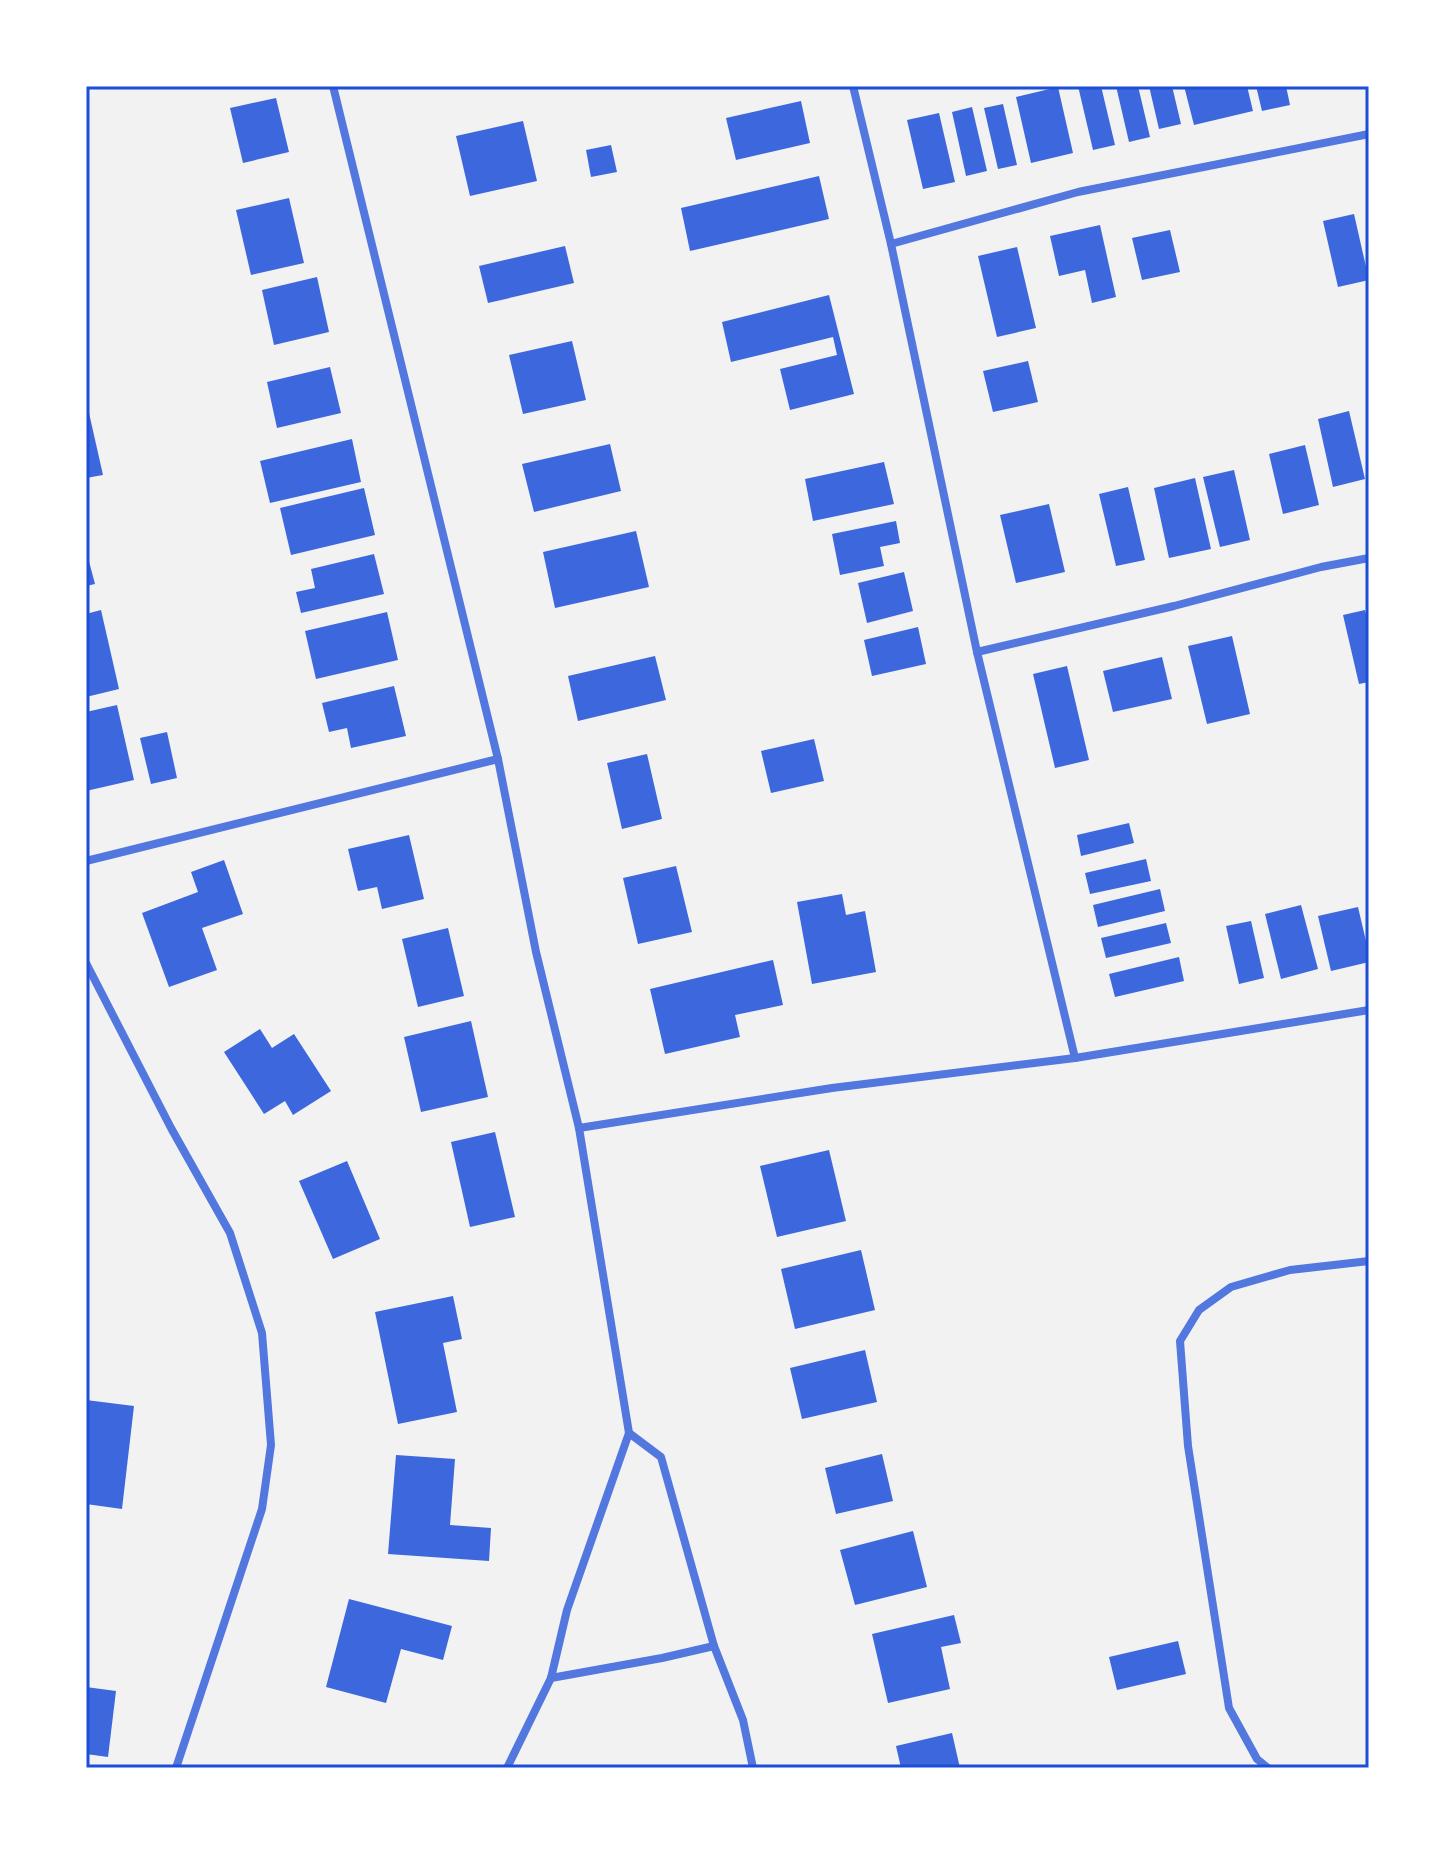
<svg xmlns="http://www.w3.org/2000/svg" width="1455" height="1854" viewBox="0 0 1455 1854" font-family="Arial,sans-serif">
<rect width="100%" height="100%" fill="#f2f2f2"/>
<g fill="#3d67dc">
<path d="M 1078,86 L 1101,86 L 1115,145 L 1093,150 Z"/>
<path d="M 1116,86 L 1138,86 L 1150,137 L 1129,142 Z"/>
<path d="M 1149,86 L 1172,86 L 1181,124 L 1159,129 Z"/>
<path d="M 1184,86 L 1247,86 L 1253,111 L 1194,125 Z"/>
<path d="M 1256,86 L 1286,86 L 1290,105 L 1262,111 Z"/>
<path d="M 1058,87 L 1073,153 L 1031,163 L 1016,97 Z"/>
<path d="M 276,98 L 289,152 L 243,163 L 230,108 Z"/>
<path d="M 801,101 L 810,143 L 736,160 L 726,118 Z"/>
<path d="M 1003,104 L 1017,165 L 998,169 L 984,108 Z"/>
<path d="M 972,107 L 987,171 L 966,176 L 952,112 Z"/>
<path d="M 939,113 L 955,182 L 923,189 L 907,120 Z"/>
<path d="M 523,121 L 537,181 L 470,196 L 456,136 Z"/>
<path d="M 611,145 L 617,172 L 591,177 L 586,150 Z"/>
<path d="M 819,176 L 829,219 L 690,251 L 681,208 Z"/>
<path d="M 289,198 L 304,263 L 251,275 L 236,210 Z"/>
<path d="M 1354,214 L 1369,280 L 1338,287 L 1323,221 Z"/>
<path d="M 1100,225 L 1116,297 L 1092,303 L 1085,270 L 1059,276 L 1050,236 Z"/>
<path d="M 1170,230 L 1180,272 L 1142,280 L 1132,238 Z"/>
<path d="M 565,246 L 574,283 L 488,303 L 479,266 Z"/>
<path d="M 1017,247 L 1036,328 L 997,337 L 978,256 Z"/>
<path d="M 317,277 L 329,332 L 274,345 L 262,290 Z"/>
<path d="M 829,295 L 854,394 L 790,410 L 780,369 L 837,355 L 833,337 L 731,362 L 722,322 Z"/>
<path d="M 572,341 L 586,400 L 523,414 L 509,355 Z"/>
<path d="M 1028,361 L 1038,402 L 993,412 L 983,371 Z"/>
<path d="M 330,367 L 341,413 L 277,428 L 267,382 Z"/>
<path d="M 1349,411 L 1365,479 L 1333,487 L 1318,419 Z"/>
<path d="M 89,413 L 103,475 L 86,478 L 86,414 Z"/>
<path d="M 352,439 L 361,482 L 270,503 L 260,461 Z"/>
<path d="M 610,444 L 621,491 L 534,512 L 522,464 Z"/>
<path d="M 1305,445 L 1319,505 L 1283,514 L 1269,454 Z"/>
<path d="M 884,462 L 894,504 L 813,521 L 805,479 Z"/>
<path d="M 1234,470 L 1250,540 L 1220,547 L 1203,477 Z"/>
<path d="M 1195,478 L 1211,549 L 1169,558 L 1154,488 Z"/>
<path d="M 1128,487 L 1145,560 L 1116,566 L 1099,494 Z"/>
<path d="M 364,488 L 375,535 L 291,555 L 280,508 Z"/>
<path d="M 1049,504 L 1065,572 L 1016,583 L 1000,515 Z"/>
<path d="M 896,521 L 900,543 L 880,547 L 884,566 L 840,575 L 832,534 Z"/>
<path d="M 636,531 L 649,587 L 555,608 L 543,552 Z"/>
<path d="M 86,550 L 95,584 L 86,586 Z"/>
<path d="M 374,554 L 384,594 L 301,613 L 296,592 L 315,588 L 311,569 Z"/>
<path d="M 904,572 L 913,611 L 867,623 L 858,583 Z"/>
<path d="M 101,610 L 119,689 L 86,697 L 86,614 Z"/>
<path d="M 1365,610 L 1369,626 L 1369,682 L 1359,684 L 1343,615 Z"/>
<path d="M 387,612 L 398,660 L 316,679 L 305,631 Z"/>
<path d="M 918,627 L 926,664 L 872,676 L 864,640 Z"/>
<path d="M 1232,636 L 1250,714 L 1207,724 L 1188,646 Z"/>
<path d="M 655,656 L 666,700 L 578,721 L 568,676 Z"/>
<path d="M 1162,657 L 1172,699 L 1113,712 L 1103,671 Z"/>
<path d="M 1067,666 L 1089,760 L 1055,768 L 1033,674 Z"/>
<path d="M 394,686 L 406,736 L 351,748 L 347,728 L 329,732 L 322,703 Z"/>
<path d="M 117,705 L 134,780 L 86,791 L 86,712 Z"/>
<path d="M 167,732 L 177,778 L 151,784 L 140,738 Z"/>
<path d="M 814,739 L 824,781 L 771,793 L 761,751 Z"/>
<path d="M 647,754 L 662,819 L 622,829 L 607,763 Z"/>
<path d="M 1129,823 L 1134,843 L 1081,856 L 1077,835 Z"/>
<path d="M 409,835 L 424,899 L 382,909 L 377,887 L 358,891 L 348,849 Z"/>
<path d="M 1146,859 L 1151,881 L 1090,894 L 1085,873 Z"/>
<path d="M 224,860 L 243,914 L 202,928 L 217,970 L 169,987 L 142,913 L 198,892 L 191,872 Z"/>
<path d="M 676,866 L 692,932 L 638,944 L 623,878 Z"/>
<path d="M 1160,889 L 1165,911 L 1098,927 L 1093,905 Z"/>
<path d="M 842,894 L 846,915 L 865,911 L 876,972 L 812,984 L 797,902 Z"/>
<path d="M 1301,905 L 1318,969 L 1281,979 L 1265,914 Z"/>
<path d="M 1358,907 L 1369,954 L 1369,962 L 1331,971 L 1318,916 Z"/>
<path d="M 1251,921 L 1264,978 L 1239,984 L 1226,926 Z"/>
<path d="M 1166,923 L 1171,943 L 1106,958 L 1101,938 Z"/>
<path d="M 448,928 L 464,996 L 418,1007 L 402,939 Z"/>
<path d="M 1179,957 L 1184,981 L 1115,997 L 1109,974 Z"/>
<path d="M 773,960 L 783,1005 L 735,1015 L 740,1037 L 665,1054 L 650,989 Z"/>
<path d="M 471,1021 L 488,1097 L 421,1112 L 404,1037 Z"/>
<path d="M 260,1029 L 272,1048 L 294,1034 L 331,1091 L 293,1115 L 285,1101 L 264,1114 L 224,1052 Z"/>
<path d="M 495,1132 L 515,1217 L 470,1227 L 451,1142 Z"/>
<path d="M 829,1150 L 846,1221 L 777,1237 L 760,1166 Z"/>
<path d="M 347,1161 L 380,1239 L 333,1259 L 299,1181 Z"/>
<path d="M 861,1250 L 875,1310 L 795,1329 L 781,1269 Z"/>
<path d="M 453,1296 L 462,1339 L 443,1343 L 457,1412 L 398,1424 L 375,1312 Z"/>
<path d="M 865,1350 L 877,1402 L 802,1419 L 790,1368 Z"/>
<path d="M 86,1400 L 134,1406 L 122,1509 L 86,1504 Z"/>
<path d="M 882,1454 L 893,1501 L 836,1514 L 825,1468 Z"/>
<path d="M 396,1455 L 455,1459 L 450,1525 L 491,1528 L 489,1561 L 388,1554 Z"/>
<path d="M 913,1531 L 927,1587 L 855,1605 L 840,1550 Z"/>
<path d="M 349,1599 L 452,1626 L 443,1660 L 401,1649 L 386,1703 L 326,1687 Z"/>
<path d="M 954,1615 L 961,1643 L 941,1647 L 950,1689 L 888,1703 L 872,1634 Z"/>
<path d="M 1178,1641 L 1186,1674 L 1117,1690 L 1109,1657 Z"/>
<path d="M 86,1687 L 116,1691 L 108,1757 L 86,1754 Z"/>
<path d="M 952,1733 L 960,1768 L 901,1768 L 896,1746 Z"/>
</g>
<g fill="none" stroke-linecap="round" stroke-linejoin="round">
<g stroke="#5277de" stroke-width="8">
<path d="M 333,86 L 498,759 L 536,952 L 579,1128 L 629,1433 L 661,1457 L 714,1646 L 743,1720 L 753,1768"/>
<path d="M 853,86 L 891,244 L 977,652 L 1075,1058"/>
<path d="M 891,244 L 1078,192 L 1369,134"/>
<path d="M 977,652 L 1174,606 L 1321,567 L 1369,558"/>
<path d="M 86,861 L 498,759"/>
<path d="M 86,963 L 171,1128 L 230,1233 L 262,1333 L 271,1445 L 262,1509 L 176,1768"/>
<path d="M 579,1128 L 832,1088 L 1075,1058 L 1369,1010"/>
<path d="M 551,1678 L 662,1658 L 714,1646"/>
<path d="M 507,1768 L 551,1678 L 567,1610 L 629,1433"/>
<path d="M 1268,1768 L 1257,1759 L 1229,1708 L 1188,1446 L 1180,1341 L 1199,1310 L 1231,1287 L 1290,1270 L 1369,1261"/>
</g>
</g>
<rect width="1455" height="1854" fill="none" stroke="#ffffff" stroke-width="176"/>
<rect x="88" y="88" width="1279" height="1678" fill="none" stroke="#1d4ed8" stroke-width="3"/>
</svg>
